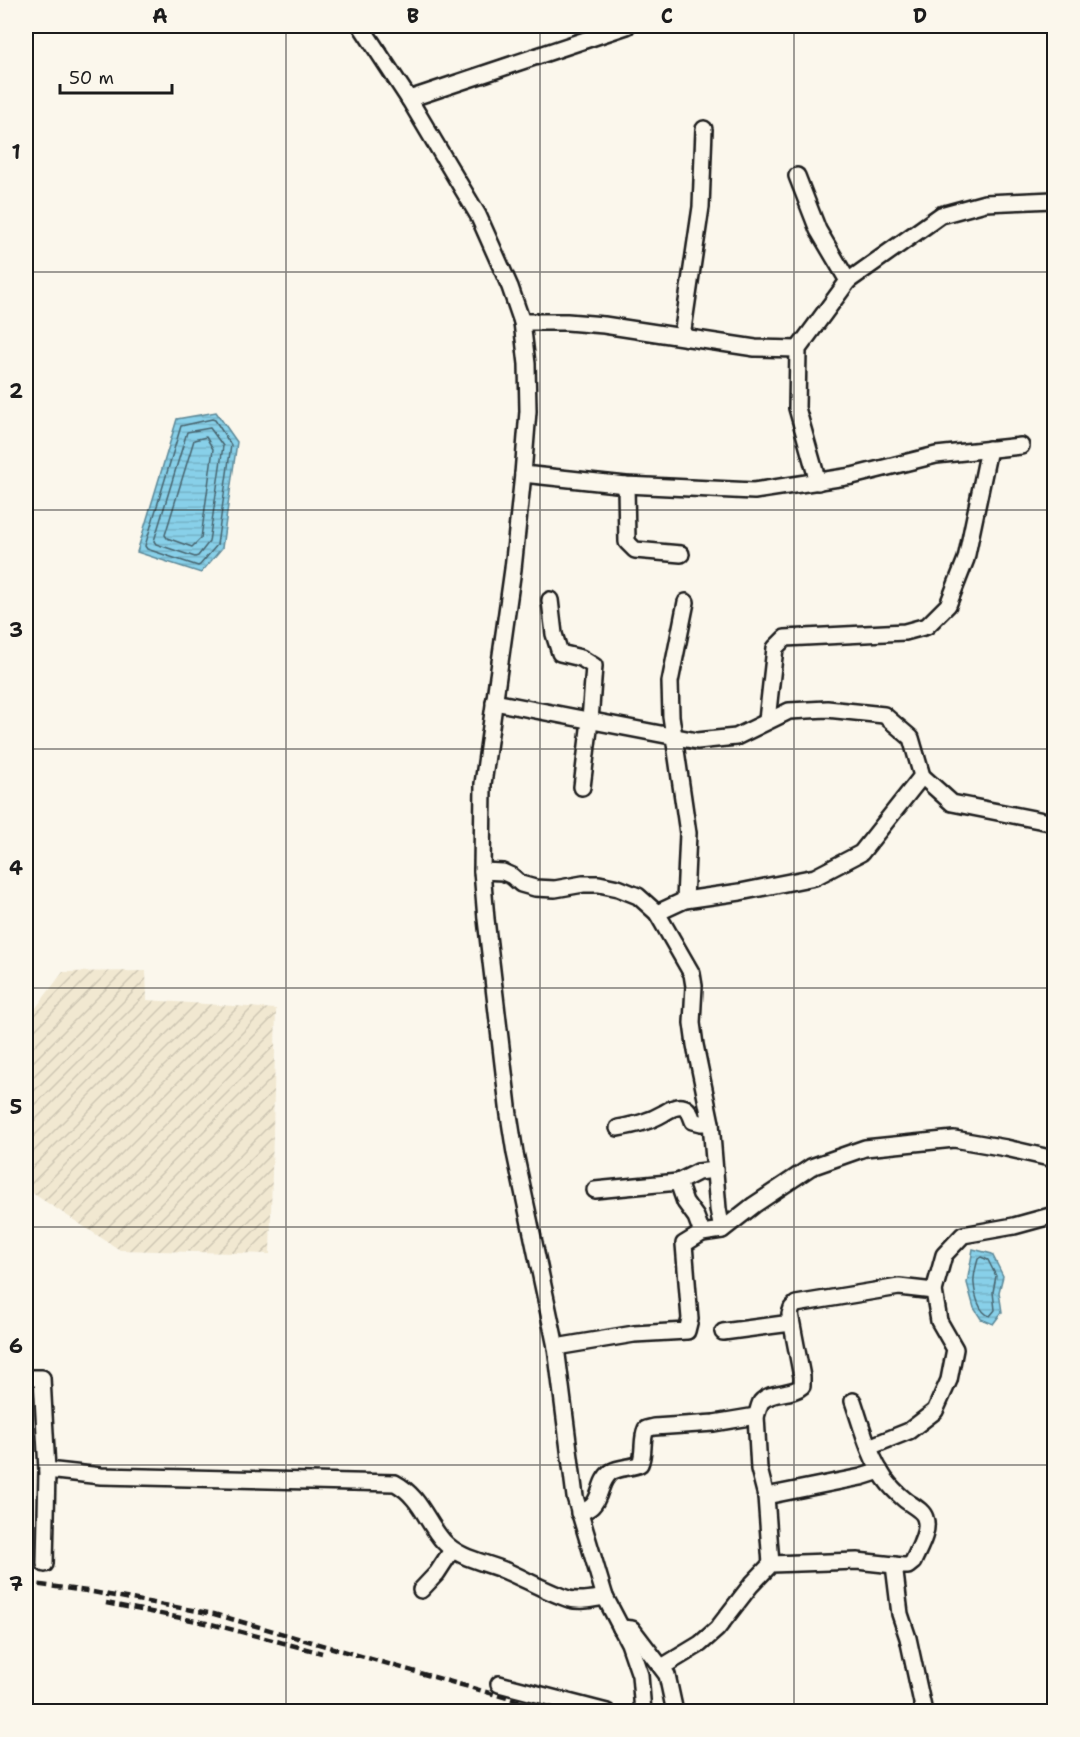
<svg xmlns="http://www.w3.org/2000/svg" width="1080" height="1737" viewBox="0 0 1080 1737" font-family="'Shantell Sans',sans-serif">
<defs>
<pattern id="industrial-furrows" width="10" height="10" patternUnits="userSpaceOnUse" patternTransform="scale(1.5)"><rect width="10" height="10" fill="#f1e8d1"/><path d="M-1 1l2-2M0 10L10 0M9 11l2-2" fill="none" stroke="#cec6b3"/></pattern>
<pattern id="water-rules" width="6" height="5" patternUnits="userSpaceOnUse" patternTransform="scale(1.5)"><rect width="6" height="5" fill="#88d0e9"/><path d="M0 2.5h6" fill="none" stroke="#75b2c7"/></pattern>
</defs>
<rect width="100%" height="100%" fill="#fbf7ec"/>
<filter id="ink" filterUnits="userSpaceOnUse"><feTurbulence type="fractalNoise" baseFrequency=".0167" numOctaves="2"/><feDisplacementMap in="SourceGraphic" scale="12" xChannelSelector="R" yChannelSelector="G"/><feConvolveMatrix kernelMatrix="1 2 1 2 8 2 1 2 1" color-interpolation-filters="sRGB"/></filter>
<g filter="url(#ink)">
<path fill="url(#industrial-furrows)" d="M 146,971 L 147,1000 L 276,1009 L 270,1254 L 120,1250 L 26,1189 L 26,1021 L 63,972 Z"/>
<g fill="url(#water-rules)" stroke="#5d8897" stroke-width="1.5">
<path d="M 216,412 L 237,442 L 222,548 L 201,573 L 137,552 L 177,419 Z"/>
<path d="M 973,1249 L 992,1254 L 1003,1276 L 999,1292 L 1002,1312 L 993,1324 L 981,1319 L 974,1308 L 967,1283 Z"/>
</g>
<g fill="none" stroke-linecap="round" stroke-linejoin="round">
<g stroke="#47646e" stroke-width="1.5">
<path d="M 212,419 L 215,420 L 231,445 L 217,545 L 200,565 L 198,566 L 147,549 L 145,546 L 181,426 Z"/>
<path d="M 210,428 L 223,446 L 209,542 L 198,556 L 195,557 L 156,544 L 154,541 L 187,432 Z"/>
<path d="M 206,437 L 213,449 L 201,538 L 192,547 L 167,538 L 165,535 L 194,440 Z"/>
<path d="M 981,1257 L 988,1260 L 996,1276 L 993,1292 L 995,1310 L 990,1316 C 979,1313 975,1295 974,1284 C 973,1276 976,1267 978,1259 Z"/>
</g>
<defs>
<g id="street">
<path d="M 361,26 L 409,99 L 478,215 L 510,287 L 522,322 L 527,364 L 528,411 L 523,474 L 513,569 L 483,784 L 482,871 L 486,919 L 509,1115 L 515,1153 L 556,1347 L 575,1497 L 605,1597 L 629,1643 L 640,1675 L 643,1712"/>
<path d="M 409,99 L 627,26"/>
<path d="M 797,176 L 818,230 L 848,281"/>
<path d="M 522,322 L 567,322 L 604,325 L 755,348 L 798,349"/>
<path d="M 682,336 L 701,207 L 704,129"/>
<path d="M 523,474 L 626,485 L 754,491 L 852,476 L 936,455 L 1021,446"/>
<path d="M 818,482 L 797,408 L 798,349 L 848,281 L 941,215 L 985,203 L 1053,200"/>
<path d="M 626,485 L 627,542 L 635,550 L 681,554"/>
<path d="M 550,600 L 554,634 L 560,653 L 581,658 L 594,666 L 590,721 L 582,787"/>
<path d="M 494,702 L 697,741 L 736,737 L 789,711 L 827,709 L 884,715 L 911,738 L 922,776 L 952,803 L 1054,823"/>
<path d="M 767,720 L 775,648 L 785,638 L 905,632 L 927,626 L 948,605 L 966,559 L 989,449"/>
<path d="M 482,871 L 503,872 L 512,876 L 521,884 L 535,888 L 555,889 L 583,884 L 599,884 L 618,888 L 638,896 L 657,913 L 692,974 L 694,986 L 692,1023 L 695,1045 L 711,1123 L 718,1209 L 722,1230"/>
<path d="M 685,900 L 688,833 L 671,716 L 670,682 L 686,602"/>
<path d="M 657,913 L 685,900 L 740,892 L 815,877 L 861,853 L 922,776"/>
<path d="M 618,1128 C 634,1125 649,1122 664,1113 C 669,1110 675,1106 682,1107 C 689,1108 691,1115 693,1121 L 701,1123 L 711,1123"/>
<path d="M 678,1182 L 685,1202 L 696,1217 L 702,1233"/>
<path d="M 595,1190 L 678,1182 L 698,1172 L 715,1170"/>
<path d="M 723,1332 L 791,1323"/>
<path d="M 556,1347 L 634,1334 L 687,1331 L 690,1319 L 684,1244 L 702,1233 L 722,1230 L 754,1205 L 811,1167 L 865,1148 L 954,1139 L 1006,1148 L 1054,1159"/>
<path d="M 26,1378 L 42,1378 L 47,1470 L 101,1476 L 395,1483 C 421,1497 426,1522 444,1542 C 460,1559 485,1562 506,1571 C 525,1579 549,1593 569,1599 C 581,1602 593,1599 605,1597"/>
<path d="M 756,1416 L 759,1469 L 766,1496 L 771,1564"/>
<path d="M 869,1447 L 909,1431 L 935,1411 L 949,1380 L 955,1349 L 939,1321 L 934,1291 L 944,1255 L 963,1235 L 1014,1226 L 1054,1215"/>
<path d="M 766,1496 L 861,1477 L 880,1471"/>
<path d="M 579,1513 C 583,1511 588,1510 592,1506 C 602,1496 599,1481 611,1472 C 619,1467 631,1468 640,1464 C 645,1453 641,1440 646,1429 L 654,1427 L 714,1423 L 756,1416 C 758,1412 759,1405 761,1402 C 771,1390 791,1396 802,1386 L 802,1377 L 790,1314 L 792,1308 L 796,1304 L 899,1287 L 934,1291"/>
<path d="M 45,1564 L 47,1470"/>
<path d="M 894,1565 L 900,1614 L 908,1638 L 924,1712"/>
<path d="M 421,1590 L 437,1573 L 452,1550"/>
<path d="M 621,1628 L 632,1629 L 667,1675 L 675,1712"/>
<path d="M 662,1667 L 700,1644 L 717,1629 L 751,1585 L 771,1564 L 857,1561 L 903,1566 L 908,1566 L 913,1562 C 918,1550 930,1531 925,1518 C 923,1510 911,1505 904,1499 C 898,1494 890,1486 885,1479 C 869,1456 862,1427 853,1401"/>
<path d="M 499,1684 L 607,1712"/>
</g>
</defs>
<use href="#street" stroke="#1c1c1c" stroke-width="20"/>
<use href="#street" stroke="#fbf7ec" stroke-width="15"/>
<g stroke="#1c1c1c" stroke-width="4.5" stroke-dasharray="9 4.5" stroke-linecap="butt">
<path d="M 26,1583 L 87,1591 L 214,1614 L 556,1712"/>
<path d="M 106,1603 L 211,1624 L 322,1653"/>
</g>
</g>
</g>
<path fill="none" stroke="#1c1c1c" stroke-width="1.5" stroke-opacity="0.55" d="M 286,26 L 286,1712M 540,26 L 540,1712M 794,26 L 794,1712M 26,272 L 1054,272M 26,510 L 1054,510M 26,749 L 1054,749M 26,988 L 1054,988M 26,1227 L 1054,1227M 26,1465 L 1054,1465"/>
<rect width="1080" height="1737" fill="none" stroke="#fbf7ec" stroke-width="66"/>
<path d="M60 84v9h112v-9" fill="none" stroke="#1c1c1c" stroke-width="3"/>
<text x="69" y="84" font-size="18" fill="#1c1c1c" stroke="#fbf7ec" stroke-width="4.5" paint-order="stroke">50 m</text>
<rect x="33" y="33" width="1014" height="1671" fill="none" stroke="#1c1c1c" stroke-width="2"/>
<g font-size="20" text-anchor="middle" font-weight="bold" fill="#1c1c1c">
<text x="160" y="23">A</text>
<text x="413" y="23">B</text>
<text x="667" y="23">C</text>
<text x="920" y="23">D</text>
<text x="16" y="159">1</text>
<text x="16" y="398">2</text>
<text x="16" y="637">3</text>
<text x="16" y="875">4</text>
<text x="16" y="1114">5</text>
<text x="16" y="1353">6</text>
<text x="16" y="1591">7</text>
</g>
</svg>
